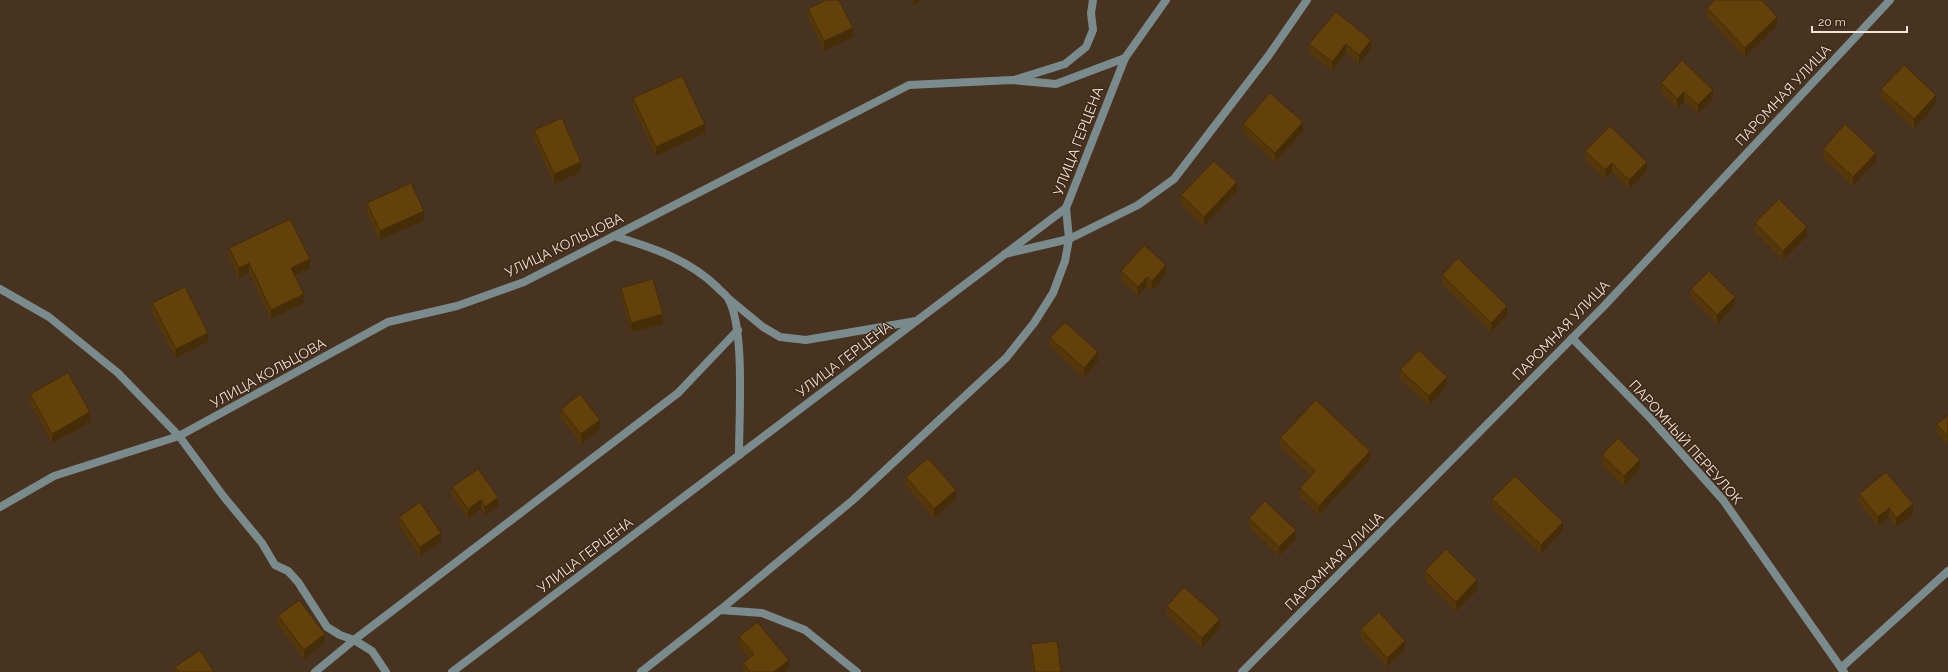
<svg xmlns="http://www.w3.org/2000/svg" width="1948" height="672" viewBox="0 0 1948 672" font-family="Raleway,sans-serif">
<rect width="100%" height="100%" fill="#483220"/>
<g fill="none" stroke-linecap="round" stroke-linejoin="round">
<g stroke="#7a8b8e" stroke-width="8">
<path d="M 1014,80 L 1065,64 L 1086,47 L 1093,30 L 1091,13 L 1093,0"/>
<path d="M 614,236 C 651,247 688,259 717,287 C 720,291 727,295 729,300 C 745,330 739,418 739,455"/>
<path d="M 1005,254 L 1069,239 L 1138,205 L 1174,179 L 1269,55 L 1307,0"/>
<path d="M 729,299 L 763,327 L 780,337 L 806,340 L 916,321"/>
<path d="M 720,610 L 853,500 L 1006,358 L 1034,323 L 1053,293 L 1065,261 L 1069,239 L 1066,208"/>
<path d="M 315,672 L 354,640 L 678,393 L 738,330"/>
</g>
<g stroke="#7a8b8e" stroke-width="8">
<path d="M 0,289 L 49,317 L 118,373 L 179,436 L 224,497 L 262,543 L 275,565 L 288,571 L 298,582 L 327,627 L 340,635 L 354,640 L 372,651 L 386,672"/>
<path d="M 1572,338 L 1651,419 L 1723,500 L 1844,672"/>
<path d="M 0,507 L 54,476 L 179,436 L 388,322 L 457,306 L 524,282 L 909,85 L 1012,80 L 1056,84 L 1125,58"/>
<path d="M 1841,668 L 1948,571"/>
<path d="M 452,672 L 1066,208 L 1125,58 L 1166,0"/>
<path d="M 641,672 L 720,610 L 762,613 L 805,630 L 857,672"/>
<path d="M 1242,672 L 1605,305 L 1890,0"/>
</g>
</g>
<g fill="#543809">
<path d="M 911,0 L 923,0 L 913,5 Z"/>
<path d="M 1707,8 L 1777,26 L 1745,57 L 1707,17 Z"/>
<path d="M 808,9 L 853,37 L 824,51 L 808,18 Z"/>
<path d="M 1336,12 L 1371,49 L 1359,64 L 1346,53 L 1332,71 L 1309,53 L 1309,44 Z"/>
<path d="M 1661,83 L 1713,99 L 1698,114 L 1684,101 L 1677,108 L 1661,92 Z"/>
<path d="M 1881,89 L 1936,104 L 1914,129 L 1881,98 Z"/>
<path d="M 633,98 L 705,133 L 656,156 L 633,107 Z"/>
<path d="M 1243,124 L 1303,131 L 1275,162 L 1243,133 Z"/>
<path d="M 534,130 L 581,172 L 554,184 L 534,139 Z"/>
<path d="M 1823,149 L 1876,162 L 1853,186 L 1823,158 Z"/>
<path d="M 1585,151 L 1647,171 L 1629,189 L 1612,172 L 1605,179 L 1585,160 Z"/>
<path d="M 1237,191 L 1204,226 L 1181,205 L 1181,195 Z"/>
<path d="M 367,203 L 424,220 L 380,240 L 367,213 Z"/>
<path d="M 1755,223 L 1807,236 L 1783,260 L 1755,232 Z"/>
<path d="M 229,248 L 310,268 L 295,276 L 304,303 L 271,319 L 249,272 L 239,278 L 229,257 Z"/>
<path d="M 1121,271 L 1166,275 L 1152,290 L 1147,287 L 1138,296 L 1121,280 Z"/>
<path d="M 1442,275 L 1507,316 L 1491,332 L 1442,284 Z"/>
<path d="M 621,288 L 663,324 L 631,332 L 621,297 Z"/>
<path d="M 1691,289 L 1735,306 L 1717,324 L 1691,298 Z"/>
<path d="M 152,303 L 208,342 L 176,358 L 152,313 Z"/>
<path d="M 1050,338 L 1098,361 L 1084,378 L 1050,347 Z"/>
<path d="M 1400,370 L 1447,386 L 1429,405 L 1400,379 Z"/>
<path d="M 30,394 L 90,422 L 52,443 L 30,403 Z"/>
<path d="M 561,409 L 600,429 L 581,444 L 561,418 Z"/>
<path d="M 1948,415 L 1948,446 L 1937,433 L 1937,424 Z"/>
<path d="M 1280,438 L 1370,460 L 1319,515 L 1300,497 L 1300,488 L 1311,476 L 1280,447 Z"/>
<path d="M 1602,455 L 1640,469 L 1624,486 L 1602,465 Z"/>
<path d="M 906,477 L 956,499 L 934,518 L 906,486 Z"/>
<path d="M 452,487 L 498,506 L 485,516 L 481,509 L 468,518 L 452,496 Z"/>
<path d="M 1859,494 L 1913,514 L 1896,527 L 1889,517 L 1878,526 L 1859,503 Z"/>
<path d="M 1492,499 L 1563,531 L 1541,554 L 1492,508 Z"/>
<path d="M 399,517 L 441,542 L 420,556 L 399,526 Z"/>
<path d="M 1249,518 L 1296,539 L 1279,556 L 1249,527 Z"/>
<path d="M 1425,571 L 1477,590 L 1456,611 L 1425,580 Z"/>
<path d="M 1167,606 L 1220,628 L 1202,648 L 1167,615 Z"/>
<path d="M 278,616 L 325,643 L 304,659 L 278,625 Z"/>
<path d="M 1361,629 L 1405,650 L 1387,667 L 1361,638 Z"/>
<path d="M 739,637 L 789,669 L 785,672 L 743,672 L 743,663 L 749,658 L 739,646 Z"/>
<path d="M 1031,644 L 1061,672 L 1033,672 L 1031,653 Z"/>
<path d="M 175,667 L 214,672 L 175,672 Z"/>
</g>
<g fill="#452e07">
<path d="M 913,0 L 923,0 L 913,5 Z"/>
<path d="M 1777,17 L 1777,26 L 1745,57 L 1745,48 Z"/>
<path d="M 853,28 L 853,37 L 824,51 L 824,41 Z"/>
<path d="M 1371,40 L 1371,49 L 1359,64 L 1359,55 Z"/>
<path d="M 1346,44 L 1346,53 L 1332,71 L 1332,62 Z"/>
<path d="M 1713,90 L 1713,99 L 1698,114 L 1698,105 Z"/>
<path d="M 1684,92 L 1684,101 L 1677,108 L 1677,99 Z"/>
<path d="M 1936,95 L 1936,104 L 1914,129 L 1914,119 Z"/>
<path d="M 1303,122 L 1303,131 L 1275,162 L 1275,153 Z"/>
<path d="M 705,124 L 705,133 L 656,156 L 656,147 Z"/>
<path d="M 1876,153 L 1876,162 L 1853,186 L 1853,177 Z"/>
<path d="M 581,162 L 581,172 L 554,184 L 554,174 Z"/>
<path d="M 1647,162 L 1647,171 L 1629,189 L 1629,180 Z"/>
<path d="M 1612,163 L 1612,172 L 1605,179 L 1605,170 Z"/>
<path d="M 1237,182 L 1237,191 L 1204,226 L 1204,217 Z"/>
<path d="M 424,211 L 424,220 L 380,240 L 380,231 Z"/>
<path d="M 1807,227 L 1807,236 L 1783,260 L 1783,251 Z"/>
<path d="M 310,259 L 310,268 L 291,277 L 291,268 Z"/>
<path d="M 249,263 L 249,272 L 239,278 L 239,268 Z"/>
<path d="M 1166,265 L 1166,275 L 1152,290 L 1152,281 Z"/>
<path d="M 1147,277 L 1147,287 L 1138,296 L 1138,287 Z"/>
<path d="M 304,294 L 304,303 L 271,319 L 271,310 Z"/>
<path d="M 1735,297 L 1735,306 L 1717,324 L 1717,315 Z"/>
<path d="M 1507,306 L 1507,316 L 1491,332 L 1491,323 Z"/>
<path d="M 663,314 L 663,324 L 631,332 L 631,323 Z"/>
<path d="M 208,333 L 208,342 L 176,358 L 176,349 Z"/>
<path d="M 1098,352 L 1098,361 L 1084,378 L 1084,368 Z"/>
<path d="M 1447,377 L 1447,386 L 1429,405 L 1429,396 Z"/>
<path d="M 90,412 L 90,422 L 52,443 L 52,434 Z"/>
<path d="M 600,420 L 600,429 L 581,444 L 581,434 Z"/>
<path d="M 1370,451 L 1370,460 L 1319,515 L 1319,506 Z"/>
<path d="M 1640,460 L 1640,469 L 1624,486 L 1624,476 Z"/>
<path d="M 956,490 L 956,499 L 934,518 L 934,509 Z"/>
<path d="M 498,497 L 498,506 L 485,516 L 485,507 Z"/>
<path d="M 481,500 L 481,509 L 468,518 L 468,509 Z"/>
<path d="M 1913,504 L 1913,514 L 1896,527 L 1896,518 Z"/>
<path d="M 1889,508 L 1889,517 L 1878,526 L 1878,517 Z"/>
<path d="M 1563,522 L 1563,531 L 1541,554 L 1541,545 Z"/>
<path d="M 1296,530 L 1296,539 L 1279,556 L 1279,547 Z"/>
<path d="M 441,533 L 441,542 L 420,556 L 420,547 Z"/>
<path d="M 1477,580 L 1477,590 L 1456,611 L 1456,602 Z"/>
<path d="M 1220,619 L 1220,628 L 1202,648 L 1202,638 Z"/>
<path d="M 325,634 L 325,643 L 304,659 L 304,650 Z"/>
<path d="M 1405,641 L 1405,650 L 1387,667 L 1387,658 Z"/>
<path d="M 789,660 L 789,669 L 785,672 L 774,672 Z"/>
</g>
<g fill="#62410a" stroke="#452e07">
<path d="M 826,0 L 839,0 L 853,28 L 824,41 L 808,9 Z"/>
<path d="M 1715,0 L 1762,0 L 1777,17 L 1745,48 L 1707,8 Z"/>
<path d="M 1336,12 L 1371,40 L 1359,55 L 1346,44 L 1332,62 L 1309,44 Z"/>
<path d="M 1682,60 L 1713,90 L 1698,105 L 1684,92 L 1677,99 L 1661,83 Z"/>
<path d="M 1904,65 L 1936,95 L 1914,119 L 1881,89 Z"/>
<path d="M 682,76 L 705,124 L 656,147 L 633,98 Z"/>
<path d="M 1270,93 L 1303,122 L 1275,153 L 1243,124 Z"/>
<path d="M 562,118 L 581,162 L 554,174 L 534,130 Z"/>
<path d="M 1845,124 L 1876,153 L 1853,177 L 1823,149 Z"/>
<path d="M 1610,126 L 1647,162 L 1629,180 L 1612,163 L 1605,170 L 1585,151 Z"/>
<path d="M 1214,161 L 1237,182 L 1204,217 L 1181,195 Z"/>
<path d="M 411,183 L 424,211 L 380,231 L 367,203 Z"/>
<path d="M 1779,199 L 1807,227 L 1783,251 L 1755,223 Z"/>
<path d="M 290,219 L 310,259 L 291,268 L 304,294 L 271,310 L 249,263 L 239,268 L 229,248 Z"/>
<path d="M 1144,245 L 1166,265 L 1152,281 L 1147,277 L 1138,287 L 1121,271 Z"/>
<path d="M 1458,258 L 1507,306 L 1491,323 L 1442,275 Z"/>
<path d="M 1709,271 L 1735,297 L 1717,315 L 1691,289 Z"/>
<path d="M 653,279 L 663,314 L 631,323 L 621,288 Z"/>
<path d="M 185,287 L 208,333 L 176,349 L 152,303 Z"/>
<path d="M 1065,322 L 1098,352 L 1084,368 L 1050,338 Z"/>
<path d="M 1419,350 L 1447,377 L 1429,396 L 1400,370 Z"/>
<path d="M 68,373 L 90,412 L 52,434 L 30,394 Z"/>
<path d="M 580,394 L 600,420 L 581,434 L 561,409 Z"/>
<path d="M 1316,400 L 1370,451 L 1319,506 L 1300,488 L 1315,471 L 1280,438 Z"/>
<path d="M 1948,415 L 1948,437 L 1937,424 Z"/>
<path d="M 1618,438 L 1640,460 L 1624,476 L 1602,455 Z"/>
<path d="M 928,458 L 956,490 L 934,509 L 906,477 Z"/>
<path d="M 478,469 L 498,497 L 485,507 L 481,500 L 468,509 L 452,487 Z"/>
<path d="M 1886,472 L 1913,504 L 1896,518 L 1889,508 L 1878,517 L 1859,494 Z"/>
<path d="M 1515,476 L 1563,522 L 1541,545 L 1492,499 Z"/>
<path d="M 1265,501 L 1296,530 L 1279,547 L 1249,518 Z"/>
<path d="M 420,502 L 441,533 L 420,547 L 399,517 Z"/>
<path d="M 1446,549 L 1477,580 L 1456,602 L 1425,571 Z"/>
<path d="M 1184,587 L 1220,619 L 1202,638 L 1167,606 Z"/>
<path d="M 299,600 L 325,634 L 304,650 L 278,616 Z"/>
<path d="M 1379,612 L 1405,641 L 1387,658 L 1361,629 Z"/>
<path d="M 757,622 L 789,660 L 774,672 L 750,672 L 743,663 L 754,654 L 739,637 Z"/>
<path d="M 1057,641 L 1061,672 L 1035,672 L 1031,644 Z"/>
<path d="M 200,650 L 214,672 L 179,672 L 175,667 Z"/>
</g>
<g text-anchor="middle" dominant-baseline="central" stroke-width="3" stroke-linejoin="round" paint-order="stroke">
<g font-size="14" fill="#f2e4d8" stroke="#3e2816">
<text transform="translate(1783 95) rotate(-47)">ПАРОМНАЯ УЛИЦА</text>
<text transform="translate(1078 141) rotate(-69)">УЛИЦА ГЕРЦЕНА</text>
<text transform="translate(564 245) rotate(-26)">УЛИЦА КОЛЬЦОВА</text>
<text transform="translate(1561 330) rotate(-46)">ПАРОМНАЯ УЛИЦА</text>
<text transform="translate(844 359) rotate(-37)">УЛИЦА ГЕРЦЕНА</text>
<text transform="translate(268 373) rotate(-29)">УЛИЦА КОЛЬЦОВА</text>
<text transform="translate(1686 442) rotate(48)">ПАРОМНЫЙ ПЕРЕУЛОК</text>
<text transform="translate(585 555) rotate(-37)">УЛИЦА ГЕРЦЕНА</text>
<text transform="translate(1334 561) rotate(-45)">ПАРОМНАЯ УЛИЦА</text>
</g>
</g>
<path d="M1812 26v6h95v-6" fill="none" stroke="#f2e4d8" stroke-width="2"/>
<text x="1818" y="26" font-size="12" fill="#f2e4d8" stroke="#3e2816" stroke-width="3" paint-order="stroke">20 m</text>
</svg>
